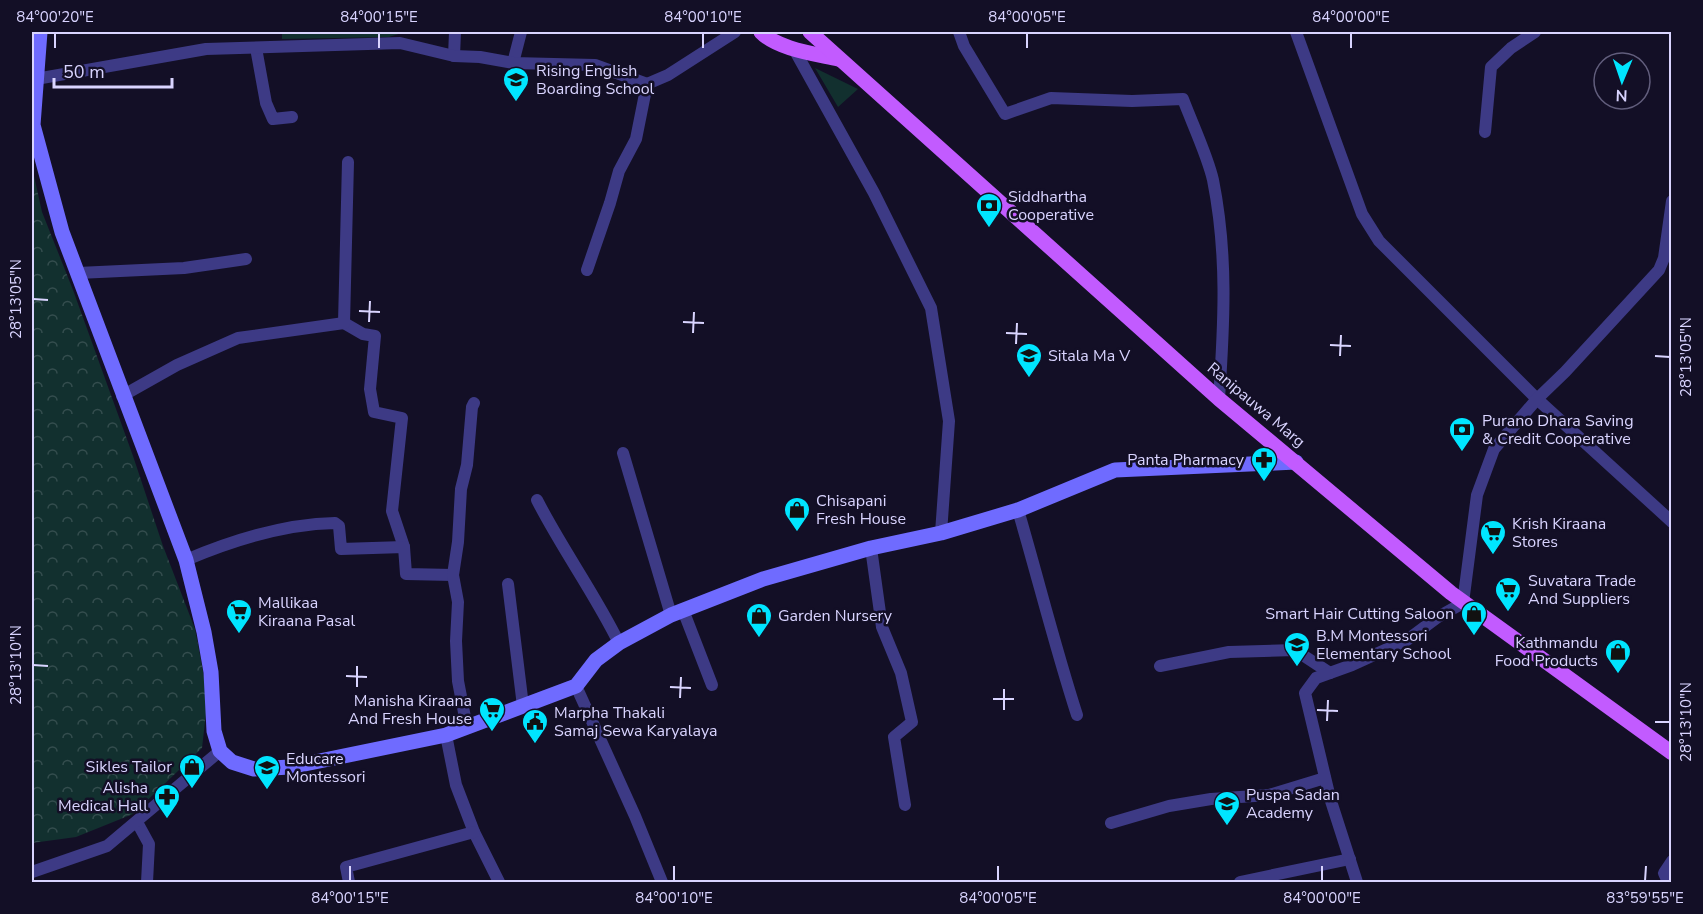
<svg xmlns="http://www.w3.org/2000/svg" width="1703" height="914" viewBox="0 0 1703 914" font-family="'Nunito Sans',sans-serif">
<defs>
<pattern id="forest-crowns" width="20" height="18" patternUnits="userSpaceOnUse" patternTransform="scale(1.5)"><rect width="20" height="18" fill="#12302f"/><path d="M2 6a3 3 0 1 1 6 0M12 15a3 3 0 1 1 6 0" fill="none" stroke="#344d4e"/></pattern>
</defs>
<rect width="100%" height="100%" fill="#130f26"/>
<path fill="url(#forest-crowns)" d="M 32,167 L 42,212 L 73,290 L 133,456 L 163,546 L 195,629 L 205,682 L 206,713 L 202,748 L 133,814 L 76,837 L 32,843 Z"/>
<g fill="#12302f">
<path d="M 282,32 L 405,32 L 389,37 L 282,39 Z"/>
<path d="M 815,68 L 858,89 L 838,107 Z"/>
</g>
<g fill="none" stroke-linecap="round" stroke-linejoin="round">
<g stroke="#3d3a85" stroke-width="12">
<path d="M 959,32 L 964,46 L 1005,114 L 1051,98 L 1132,101 L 1183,99 C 1192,123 1208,157 1213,180 C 1228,255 1224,324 1219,399"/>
<path d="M 1296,32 L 1362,214 L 1379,241 L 1537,399 L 1672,522"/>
<path d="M 256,48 L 266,103 L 273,119 L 292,117"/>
<path d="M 794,49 L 874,193 L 931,308 L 949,421 L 941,533"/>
<path d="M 454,56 L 455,32"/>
<path d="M 513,63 L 521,32"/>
<path d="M 36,79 L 206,49 L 400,43 L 454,56 L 480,57 L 513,63 L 595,65 L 647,84"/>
<path d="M 1485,132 L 1491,67 L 1511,48 L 1535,32"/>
<path d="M 587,270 L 610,203 L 619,171 L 636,139 L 647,84 L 668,75 L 735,32"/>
<path d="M 78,273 L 184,268 L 246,259"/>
<path d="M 344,323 L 363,334 L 375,336 L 370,389 L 374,412 L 402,418 L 392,511 L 404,547"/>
<path d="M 122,396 L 177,365 L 238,338 L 344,323 L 348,162"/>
<path d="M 623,453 L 671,615"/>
<path d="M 537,500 C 562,549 595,594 619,643"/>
<path d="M 1018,510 C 1038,578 1055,647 1077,715"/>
<path d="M 871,548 L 882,627 L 901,673 L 912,722 L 894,737 L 905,805"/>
<path d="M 186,560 C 233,540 283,524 335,523 L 339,526 L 341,549 L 404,547 L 406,574 L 453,575"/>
<path d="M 508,584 L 523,706"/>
<path d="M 683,610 L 712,685"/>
<path d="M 1160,666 L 1229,652 L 1295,650 L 1330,673"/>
<path d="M 576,686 L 635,816 L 662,882"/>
<path d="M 467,728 L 458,681 L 456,641 L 458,602 L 453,575 L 458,542 L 461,489 L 467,465 L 472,407 L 474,403"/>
<path d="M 446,735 L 456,785 L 474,832 L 499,882"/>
<path d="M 137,822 L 149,844 L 147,882"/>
<path d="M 1111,823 L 1169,806 L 1211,799 L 1269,795 L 1325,778"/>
<path d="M 32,872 L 107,846 L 220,751"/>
<path d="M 349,882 L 346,867 L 474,832"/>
<path d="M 1240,882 L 1350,859"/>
<path d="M 1357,882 L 1330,798 L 1305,693 L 1316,678 L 1352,665 L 1407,640 L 1438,617 L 1463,603 L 1477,495 L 1494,449 L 1537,399 L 1565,372 L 1659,270 L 1664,258 L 1672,201"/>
<path d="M 1668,882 L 1664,873 L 1672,861"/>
</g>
<path stroke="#6f6bff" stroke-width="15" d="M 40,32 L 33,125 L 62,232 L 186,560 L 204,632 L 211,672 L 214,731 L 220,751 L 232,762 L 254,769 L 290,767 L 446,735 L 576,686 L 596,660 L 619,643 L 671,615 L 763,579 L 871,548 L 941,533 L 1018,510 L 1115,470 L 1296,462"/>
<g stroke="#c25bff" stroke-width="15">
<path d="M 761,32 C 777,49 816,54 838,59"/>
<path d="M 810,32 L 1219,399 L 1451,593 L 1672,753"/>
</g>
</g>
<path fill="none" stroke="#d9d4ff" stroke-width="2" d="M 55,48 L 55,33M 379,48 L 379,33M 703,48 L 703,33M 1027,48 L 1027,33M 1351,48 L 1351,33M 33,299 L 48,300M 359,311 L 380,312M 369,322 L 370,301M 683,322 L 704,323M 693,333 L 694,312M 1006,333 L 1027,334M 1016,344 L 1017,323M 1330,345 L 1351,346M 1340,356 L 1341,335M 1655,356 L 1670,357M 33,665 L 48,666M 346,676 L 367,677M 357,687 L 357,666M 670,687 L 691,688M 680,698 L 681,677M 993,699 L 1014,699M 1004,710 L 1004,689M 1317,710 L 1338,711M 1327,721 L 1328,700M 1655,722 L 1670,722M 350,881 L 350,866M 674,881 L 674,866M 998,881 L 998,866M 1322,881 L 1322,866M 1645,881 L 1646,866"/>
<defs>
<symbol id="school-pin" viewBox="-11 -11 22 30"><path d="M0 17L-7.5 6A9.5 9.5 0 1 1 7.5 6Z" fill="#00e5ff" stroke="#130f26"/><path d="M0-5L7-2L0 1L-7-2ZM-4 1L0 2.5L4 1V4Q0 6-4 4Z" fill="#111"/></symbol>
<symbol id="bank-pin" viewBox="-11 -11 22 30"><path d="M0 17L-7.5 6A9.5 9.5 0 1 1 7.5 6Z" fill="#00e5ff" stroke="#130f26"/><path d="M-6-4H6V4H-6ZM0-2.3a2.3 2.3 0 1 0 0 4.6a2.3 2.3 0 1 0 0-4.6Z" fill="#111"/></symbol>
<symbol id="pharmacy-pin" viewBox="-11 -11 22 30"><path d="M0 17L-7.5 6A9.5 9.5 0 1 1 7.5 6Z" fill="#00e5ff" stroke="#130f26"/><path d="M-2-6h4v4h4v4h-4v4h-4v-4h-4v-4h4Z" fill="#111"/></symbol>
<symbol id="shop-pin" viewBox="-11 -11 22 30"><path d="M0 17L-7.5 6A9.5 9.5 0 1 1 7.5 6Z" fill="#00e5ff" stroke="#130f26"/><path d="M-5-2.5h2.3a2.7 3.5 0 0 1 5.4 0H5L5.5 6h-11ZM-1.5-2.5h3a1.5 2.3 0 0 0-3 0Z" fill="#111"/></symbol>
<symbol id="supermarket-pin" viewBox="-11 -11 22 30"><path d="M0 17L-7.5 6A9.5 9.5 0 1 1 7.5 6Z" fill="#00e5ff" stroke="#130f26"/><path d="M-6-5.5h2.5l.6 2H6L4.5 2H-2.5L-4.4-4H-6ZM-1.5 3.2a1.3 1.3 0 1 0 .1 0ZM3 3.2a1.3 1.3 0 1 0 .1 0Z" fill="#111"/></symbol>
<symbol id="civic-pin" viewBox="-11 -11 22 30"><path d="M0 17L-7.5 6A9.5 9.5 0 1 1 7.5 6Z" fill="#00e5ff" stroke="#130f26"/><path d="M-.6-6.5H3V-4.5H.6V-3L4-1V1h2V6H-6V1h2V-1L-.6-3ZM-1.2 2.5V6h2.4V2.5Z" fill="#111"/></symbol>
</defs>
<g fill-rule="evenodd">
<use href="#school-pin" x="501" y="65" width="30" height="40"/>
<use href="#bank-pin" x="974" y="191" width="30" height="40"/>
<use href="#school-pin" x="1014" y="341" width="30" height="40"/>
<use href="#bank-pin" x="1447" y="415" width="30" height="40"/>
<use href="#pharmacy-pin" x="1249" y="445" width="30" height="40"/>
<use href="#shop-pin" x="782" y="495" width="30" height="40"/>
<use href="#supermarket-pin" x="1478" y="518" width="30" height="40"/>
<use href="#supermarket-pin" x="1493" y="575" width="30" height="40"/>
<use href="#supermarket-pin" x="224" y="597" width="30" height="40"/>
<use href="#shop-pin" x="1459" y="599" width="30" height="40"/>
<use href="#shop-pin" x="744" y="601" width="30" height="40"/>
<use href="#school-pin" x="1282" y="630" width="30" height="40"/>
<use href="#shop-pin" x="1603" y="637" width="30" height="40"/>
<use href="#supermarket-pin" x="477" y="695" width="30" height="40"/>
<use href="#civic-pin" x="520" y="707" width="30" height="40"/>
<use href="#shop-pin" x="177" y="752" width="30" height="40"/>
<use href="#school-pin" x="252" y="753" width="30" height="40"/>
<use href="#pharmacy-pin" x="152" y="782" width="30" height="40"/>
<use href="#school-pin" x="1212" y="789" width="30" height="40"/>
</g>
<g text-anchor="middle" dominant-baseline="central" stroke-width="5" stroke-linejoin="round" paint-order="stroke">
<g font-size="16" fill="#d9d4ff" stroke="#130f26" text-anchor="start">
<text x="536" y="71">Rising English<tspan x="536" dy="18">Boarding School</tspan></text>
<text x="1008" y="197">Siddhartha<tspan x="1008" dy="18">Cooperative</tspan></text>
<text x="1048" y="356">Sitala Ma V</text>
<text x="1482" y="421">Purano Dhara Saving<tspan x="1482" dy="18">&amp; Credit Cooperative</tspan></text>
<text x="1244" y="460" text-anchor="end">Panta Pharmacy</text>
<text x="816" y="501">Chisapani<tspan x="816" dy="18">Fresh House</tspan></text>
<text x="1512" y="524">Krish Kiraana<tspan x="1512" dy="18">Stores</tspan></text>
<text x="1528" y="581">Suvatara Trade<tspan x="1528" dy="18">And Suppliers</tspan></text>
<text x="258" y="603">Mallikaa<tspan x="258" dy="18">Kiraana Pasal</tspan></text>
<text x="1454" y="614" text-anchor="end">Smart Hair Cutting Saloon</text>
<text x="778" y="616">Garden Nursery</text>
<text x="1316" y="636">B.M Montessori<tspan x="1316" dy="18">Elementary School</tspan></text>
<text x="1598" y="643" text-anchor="end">Kathmandu<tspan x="1598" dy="18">Food Products</tspan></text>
<text x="472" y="701" text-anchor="end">Manisha Kiraana<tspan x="472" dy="18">And Fresh House</tspan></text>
<text x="554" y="713">Marpha Thakali<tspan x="554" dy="18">Samaj Sewa Karyalaya</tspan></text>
<text x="286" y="759">Educare<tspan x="286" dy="18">Montessori</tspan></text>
<text x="172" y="767" text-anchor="end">Sikles Tailor</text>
<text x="148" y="788" text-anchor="end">Alisha<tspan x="148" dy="18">Medical Hall</tspan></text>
<text x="1246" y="795">Puspa Sadan<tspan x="1246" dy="18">Academy</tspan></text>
</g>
<g font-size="16" fill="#d9d4ff" stroke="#130f26">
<text transform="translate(1256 405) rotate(40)">Ranipauwa Marg</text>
</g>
</g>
<rect width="1703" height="914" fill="none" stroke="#130f26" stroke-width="66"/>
<g transform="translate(1622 81) rotate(182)"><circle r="28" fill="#130f26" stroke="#625e7d" stroke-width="1.5"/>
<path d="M0-4.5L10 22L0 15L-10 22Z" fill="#00e5ff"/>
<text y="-9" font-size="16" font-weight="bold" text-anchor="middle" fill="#d9d4ff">N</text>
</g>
<path d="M54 78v9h118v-9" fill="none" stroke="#d9d4ff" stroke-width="3"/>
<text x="63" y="78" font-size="18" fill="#d9d4ff" stroke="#130f26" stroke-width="4.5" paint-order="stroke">50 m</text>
<rect x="33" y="33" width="1637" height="848" fill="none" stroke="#d9d4ff" stroke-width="2"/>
<g font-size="15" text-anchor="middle" fill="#d9d4ff">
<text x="55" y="22">84°00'20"E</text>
<text x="379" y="22">84°00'15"E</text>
<text x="703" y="22">84°00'10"E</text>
<text x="1027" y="22">84°00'05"E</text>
<text x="1351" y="22">84°00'00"E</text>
<text transform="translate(16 299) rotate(-90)" y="5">28°13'05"N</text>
<text transform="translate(1686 357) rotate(-90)" y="5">28°13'05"N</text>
<text transform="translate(16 665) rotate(-90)" y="5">28°13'10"N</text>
<text transform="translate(1686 722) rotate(-90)" y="5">28°13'10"N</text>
<text x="350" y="903">84°00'15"E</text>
<text x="674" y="903">84°00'10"E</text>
<text x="998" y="903">84°00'05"E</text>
<text x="1322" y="903">84°00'00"E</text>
<text x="1645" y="903">83°59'55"E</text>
</g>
</svg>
